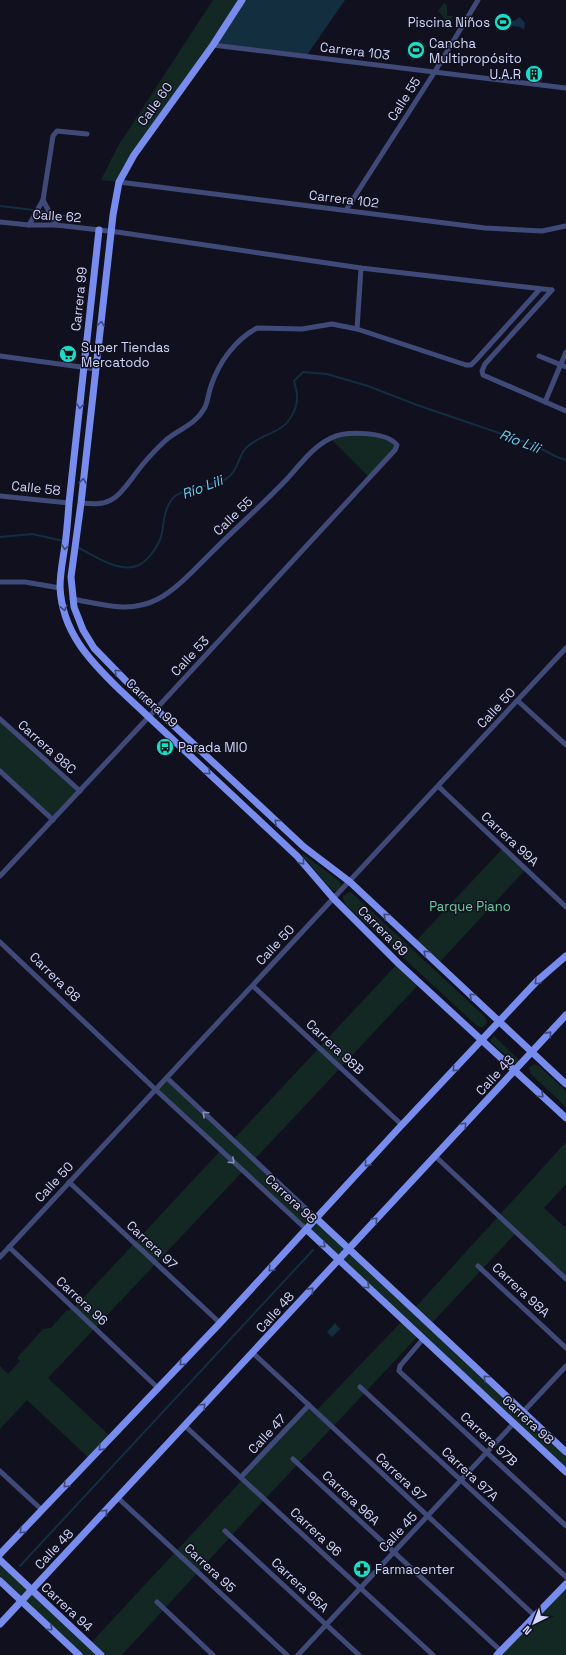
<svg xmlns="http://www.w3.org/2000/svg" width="566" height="1655" viewBox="0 0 566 1655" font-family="'Space Grotesk',sans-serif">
<rect width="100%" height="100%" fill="#10101f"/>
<g fill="#132823">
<path d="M 213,0 L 242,0 L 119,182 L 101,180 L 118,146 Z"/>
<path d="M 444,3 L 447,5 L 447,16 L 453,16 L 448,23 L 438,11 Z"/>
<path d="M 419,39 L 427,46 L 413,61 L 406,54 Z"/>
<path d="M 356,434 L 380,437 L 397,445 L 369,477 L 330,438 Z"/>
<path d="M 0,719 L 80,791 L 53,820 L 0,771 Z"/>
<path d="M 503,848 L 526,869 L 438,964 L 415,942 Z"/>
<path d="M 303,854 L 339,881 L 341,884 L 340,889 L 337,891 L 333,891 L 302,855 Z"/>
<path d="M 350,892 L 353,894 L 484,1016 L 487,1021 C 485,1028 481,1029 475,1024 L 345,904 L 343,899 L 343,896 Z"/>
<path d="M 398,963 L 420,983 L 254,1160 L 413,1310 L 566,1142 L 566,1184 L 544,1208 L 566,1228 L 566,1279 L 516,1233 L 430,1325 L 566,1452 L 566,1472 L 419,1335 L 265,1499 L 122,1655 L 79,1655 L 0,1581 L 0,1560 L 90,1644 L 243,1479 L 241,1477 L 309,1405 L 316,1411 L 403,1320 L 243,1171 L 48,1378 L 111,1437 L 90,1459 L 27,1400 L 0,1429 L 0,1366 L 8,1374 L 20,1361 L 17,1358 L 43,1329 L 51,1328 L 66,1311 L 74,1308 L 221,1150 L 156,1090 L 167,1078 L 233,1140 Z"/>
<path d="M 494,1036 L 519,1060 L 515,1064 L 490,1041 Z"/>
<path d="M 534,1064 L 539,1066 L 566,1091 L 566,1107 L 531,1074 L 529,1068 Z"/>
<path d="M 566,1584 L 566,1655 L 497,1655 Z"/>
</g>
<g fill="#132e3f">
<path d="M 243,0 L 345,0 L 307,55 L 213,45 Z"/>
<path d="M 520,17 L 525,23 L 524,30 L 520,27 L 512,26 L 507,28 L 508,20 L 514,21 Z"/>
<path d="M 335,1323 L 340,1329 L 332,1337 L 327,1332 Z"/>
</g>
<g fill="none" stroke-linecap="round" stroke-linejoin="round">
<g stroke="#132e3f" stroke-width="2">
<path d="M 0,206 L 42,211 L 71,217"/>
<path d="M 0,537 L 32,534 L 64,541"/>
<path d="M 77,547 C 95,556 119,574 139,565 C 149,560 160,544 162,533 C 164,521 164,510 172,499 C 181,488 213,486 226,479 C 237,473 238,458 245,449 C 255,438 267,436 279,429 C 289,424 298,408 297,396 C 297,391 295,386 294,381 L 303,372 L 327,374 L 368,386 L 417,405 L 534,445 L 557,457 L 566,460"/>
<path d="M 20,1566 L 313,1250"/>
</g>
<g stroke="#404a78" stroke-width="5">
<path d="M 213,45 L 566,88"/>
<path d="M 119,182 L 485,228 L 542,231 L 566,226"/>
<path d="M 43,200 L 56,225"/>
<path d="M 346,210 L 434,73 L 478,0"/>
<path d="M 0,222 L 29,225 L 56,225 L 117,232 L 361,268 L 552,290"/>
<path d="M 29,225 L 43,200 L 53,136 L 57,131 L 87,134"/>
<path d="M 361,268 L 357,329 L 466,365 L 471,365 L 476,360 L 540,289"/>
<path d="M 552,290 L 485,364 L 482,371 L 483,375 L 566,411"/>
<path d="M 0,356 L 96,369"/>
<path d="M 539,356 L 566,367"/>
<path d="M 545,402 L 566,352"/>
<path d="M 0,496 L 69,503"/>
<path d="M 81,503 C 91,504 102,505 111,500 C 121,495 129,482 136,473 C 145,461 155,450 166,440 C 179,429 195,425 204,409 C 208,403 208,394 211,386 C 219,362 235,340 257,328 L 302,329 L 332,324 L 357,329"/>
<path d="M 0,582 L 25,582 L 60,588"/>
<path d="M 518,701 L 566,745"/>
<path d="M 0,719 L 80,791"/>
<path d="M 0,771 L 53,820"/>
<path d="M 439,787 L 566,907"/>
<path d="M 0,876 L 144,722 L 395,450 L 397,445 C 386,431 345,431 331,438 C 311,448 301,464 287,479 C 263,504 237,527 213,551 C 198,566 176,590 158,599 C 130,614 101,604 72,599"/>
<path d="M 0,942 L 156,1090 L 307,1230"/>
<path d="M 253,986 L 402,1125"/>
<path d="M 167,1078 L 317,1219"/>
<path d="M 435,1156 L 566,1279"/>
<path d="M 69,1182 L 220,1323"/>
<path d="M 9,1247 L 158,1388"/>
<path d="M 0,1257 L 566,648"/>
<path d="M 478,1266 L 566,1348"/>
<path d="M 423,1339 L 400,1366 L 399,1371 L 566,1526"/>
<path d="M 253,1353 L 535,1616"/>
<path d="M 360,1387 L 566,1577"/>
<path d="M 523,1412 L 566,1366"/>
<path d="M 185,1426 L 433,1655"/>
<path d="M 293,1459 L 501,1651"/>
<path d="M 0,1471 L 42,1510"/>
<path d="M 241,1477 L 309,1405"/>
<path d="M 118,1498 L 287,1655"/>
<path d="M 225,1531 L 359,1655"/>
<path d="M 157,1602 L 213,1655"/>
<path d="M 298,1655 L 514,1423"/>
</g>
<g stroke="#778ced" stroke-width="7">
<path d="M 242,0 L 213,45 L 134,155 L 119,182 L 113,215 L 81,503 L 71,577 L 74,607 L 83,630 L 94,648 L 127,682 L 304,847 L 350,882 L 566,1084"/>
<path d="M 99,230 L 69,503 C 68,517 67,531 65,545 C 63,559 60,573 60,587 C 62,632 90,661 120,690 L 297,856 L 334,899 L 398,963 L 566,1118"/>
<path d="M 317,1219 L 566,1452"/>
<path d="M 307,1230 L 566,1472"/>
<path d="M 0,1554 L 220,1323 L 398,1129 L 537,981 L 566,956"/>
<path d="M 0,1560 L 101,1655"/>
<path d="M 0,1581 L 79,1655"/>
<path d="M 0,1624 L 566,1015"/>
<path d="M 497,1655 L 566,1584"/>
</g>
</g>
<defs><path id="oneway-chevron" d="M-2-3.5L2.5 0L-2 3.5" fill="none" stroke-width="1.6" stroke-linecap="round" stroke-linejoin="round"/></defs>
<g stroke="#3e487c">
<use href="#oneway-chevron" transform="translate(101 324) rotate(-83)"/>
<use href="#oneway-chevron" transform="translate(80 406) rotate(96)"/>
<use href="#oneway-chevron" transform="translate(83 481) rotate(-84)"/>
<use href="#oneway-chevron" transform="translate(65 547) rotate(98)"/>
<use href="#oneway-chevron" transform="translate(64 608) rotate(76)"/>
<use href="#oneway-chevron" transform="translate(117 672) rotate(-135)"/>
<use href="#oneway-chevron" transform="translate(208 772) rotate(43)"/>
<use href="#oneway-chevron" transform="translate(277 822) rotate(-137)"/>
<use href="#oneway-chevron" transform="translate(302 862) rotate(50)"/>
<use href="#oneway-chevron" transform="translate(386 916) rotate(-137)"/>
<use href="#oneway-chevron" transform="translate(426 953) rotate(-137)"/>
<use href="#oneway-chevron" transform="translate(537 982) rotate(135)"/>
<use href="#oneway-chevron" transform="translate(472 996) rotate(-137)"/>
<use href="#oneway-chevron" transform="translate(549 1034) rotate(-48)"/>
<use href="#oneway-chevron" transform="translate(455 1069) rotate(133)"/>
<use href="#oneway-chevron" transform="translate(541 1095) rotate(43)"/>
<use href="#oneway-chevron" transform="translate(464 1125) rotate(-46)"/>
<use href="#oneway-chevron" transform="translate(367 1164) rotate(132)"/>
<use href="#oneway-chevron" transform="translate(375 1220) rotate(-47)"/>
<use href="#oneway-chevron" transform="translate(323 1245) rotate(43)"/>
<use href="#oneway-chevron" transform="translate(271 1269) rotate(133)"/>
<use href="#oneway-chevron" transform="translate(367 1286) rotate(43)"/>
<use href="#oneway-chevron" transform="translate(311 1290) rotate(-48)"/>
<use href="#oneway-chevron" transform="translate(182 1363) rotate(134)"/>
<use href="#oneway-chevron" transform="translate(486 1378) rotate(-137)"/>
<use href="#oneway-chevron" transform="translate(203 1406) rotate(-47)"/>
<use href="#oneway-chevron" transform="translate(101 1448) rotate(133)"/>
<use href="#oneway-chevron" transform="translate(66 1485) rotate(134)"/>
<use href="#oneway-chevron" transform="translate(105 1512) rotate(-47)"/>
<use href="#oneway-chevron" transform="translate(22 1531) rotate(134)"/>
<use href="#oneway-chevron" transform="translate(50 1628) rotate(43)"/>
</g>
<g stroke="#8a90b8">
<use href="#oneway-chevron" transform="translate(205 1114) rotate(-137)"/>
<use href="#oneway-chevron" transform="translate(232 1161) rotate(43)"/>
</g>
<defs>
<symbol id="stadium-disc" viewBox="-11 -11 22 22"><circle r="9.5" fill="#1ddcc7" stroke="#10101f"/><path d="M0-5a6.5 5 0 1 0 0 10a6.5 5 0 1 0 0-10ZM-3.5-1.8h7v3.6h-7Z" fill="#111"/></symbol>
<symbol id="building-disc" viewBox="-11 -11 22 22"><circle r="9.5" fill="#1ddcc7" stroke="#10101f"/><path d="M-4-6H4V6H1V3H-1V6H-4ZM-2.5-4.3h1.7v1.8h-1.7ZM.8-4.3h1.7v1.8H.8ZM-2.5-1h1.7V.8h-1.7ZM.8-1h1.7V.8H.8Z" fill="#111"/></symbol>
<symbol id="supermarket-disc" viewBox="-11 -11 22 22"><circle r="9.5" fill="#1ddcc7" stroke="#10101f"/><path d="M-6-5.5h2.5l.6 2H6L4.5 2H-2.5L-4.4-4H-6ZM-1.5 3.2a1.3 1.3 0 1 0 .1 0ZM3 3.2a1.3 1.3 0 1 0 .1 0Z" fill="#111"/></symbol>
<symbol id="bus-disc" viewBox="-11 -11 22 22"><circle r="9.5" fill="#1ddcc7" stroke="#10101f"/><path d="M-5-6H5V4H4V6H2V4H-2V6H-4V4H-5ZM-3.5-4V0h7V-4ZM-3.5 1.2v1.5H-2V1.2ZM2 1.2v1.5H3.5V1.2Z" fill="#111"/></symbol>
<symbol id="pharmacy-disc" viewBox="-11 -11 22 22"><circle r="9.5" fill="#1ddcc7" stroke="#10101f"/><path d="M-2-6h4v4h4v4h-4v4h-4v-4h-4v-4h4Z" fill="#111"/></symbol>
</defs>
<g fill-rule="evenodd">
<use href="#stadium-disc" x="493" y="12" width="20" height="20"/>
<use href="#stadium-disc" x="406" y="40" width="20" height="20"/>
<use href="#building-disc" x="524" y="64" width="20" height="20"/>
<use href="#supermarket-disc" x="58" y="344" width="20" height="20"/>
<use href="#bus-disc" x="155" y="737" width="20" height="20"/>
<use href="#pharmacy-disc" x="352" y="1559" width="20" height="20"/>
</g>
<g text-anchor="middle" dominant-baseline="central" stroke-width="3" stroke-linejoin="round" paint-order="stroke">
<g font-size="13" fill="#d3d7f9" stroke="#10101f" text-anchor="start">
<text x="490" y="22" text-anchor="end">Piscina Niños</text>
<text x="429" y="43">Cancha<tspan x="429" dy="15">Multipropósito</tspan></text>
<text x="521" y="74" text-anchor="end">U.A.R</text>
<text x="81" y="347">Super Tiendas<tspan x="81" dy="15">Mercatodo</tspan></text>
<text x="178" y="747">Parada MIO</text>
<text x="375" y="1569">Farmacenter</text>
</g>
<g font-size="13" fill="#d3d7f9" stroke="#10101f">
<text transform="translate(355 51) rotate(7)">Carrera 103</text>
<text transform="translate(404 99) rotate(-57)">Calle 55</text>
<text transform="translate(155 104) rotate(-54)">Calle 60</text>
<text transform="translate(344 199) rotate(7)">Carrera 102</text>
<text transform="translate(57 216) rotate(4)">Calle 62</text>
<text transform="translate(79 299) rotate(-84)">Carrera 99</text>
<text transform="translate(36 488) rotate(6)">Calle 58</text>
<text transform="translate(233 516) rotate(-44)">Calle 55</text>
<text transform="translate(190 656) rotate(-47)">Calle 53</text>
<text transform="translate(152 703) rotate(43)">Carrera 99</text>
<text transform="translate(496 708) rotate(-47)">Calle 50</text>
<text transform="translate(47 747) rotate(42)">Carrera 98C</text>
<text transform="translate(510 839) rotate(43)">Carrera 99A</text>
<text transform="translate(383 931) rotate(45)">Carrera 99</text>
<text transform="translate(275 945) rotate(-47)">Calle 50</text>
<text transform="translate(55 977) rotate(44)">Carrera 98</text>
<text transform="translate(335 1047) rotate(43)">Carrera 98B</text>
<text transform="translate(495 1075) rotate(-47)">Calle 48</text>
<text transform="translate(54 1182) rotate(-47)">Calle 50</text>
<text transform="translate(291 1199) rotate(43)">Carrera 98</text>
<text transform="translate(152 1245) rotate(43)">Carrera 97</text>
<text transform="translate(521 1290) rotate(43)">Carrera 98A</text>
<text transform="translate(82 1301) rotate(43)">Carrera 96</text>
<text transform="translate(275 1312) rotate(-48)">Calle 48</text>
<text transform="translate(528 1420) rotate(43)">Carrera 98</text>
<text transform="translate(267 1434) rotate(-47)">Calle 47</text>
<text transform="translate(489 1439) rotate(43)">Carrera 97B</text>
<text transform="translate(470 1474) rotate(43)">Carrera 97A</text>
<text transform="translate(401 1477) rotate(43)">Carrera 97</text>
<text transform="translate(351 1498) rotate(43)">Carrera 96A</text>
<text transform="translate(316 1532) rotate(43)">Carrera 96</text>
<text transform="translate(398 1532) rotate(-47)">Calle 45</text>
<text transform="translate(54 1549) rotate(-47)">Calle 48</text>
<text transform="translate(210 1568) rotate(43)">Carrera 95</text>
<text transform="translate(300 1585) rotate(43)">Carrera 95A</text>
<text transform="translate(67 1607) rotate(43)">Carrera 94</text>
</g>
<g font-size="13" fill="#69cfa1" stroke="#10101f">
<text x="470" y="906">Parque Piano</text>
</g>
<g font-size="14" font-style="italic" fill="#6fccec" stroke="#10101f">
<text transform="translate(520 441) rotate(21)">Río Lili</text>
<text transform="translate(202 487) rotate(-21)">Río Lili</text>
</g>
</g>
<g transform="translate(534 1623) rotate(223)" stroke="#10101f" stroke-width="3" paint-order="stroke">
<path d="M0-3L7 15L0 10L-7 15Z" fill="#d3d7f9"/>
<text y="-6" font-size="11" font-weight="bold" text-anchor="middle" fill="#d3d7f9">N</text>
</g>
</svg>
